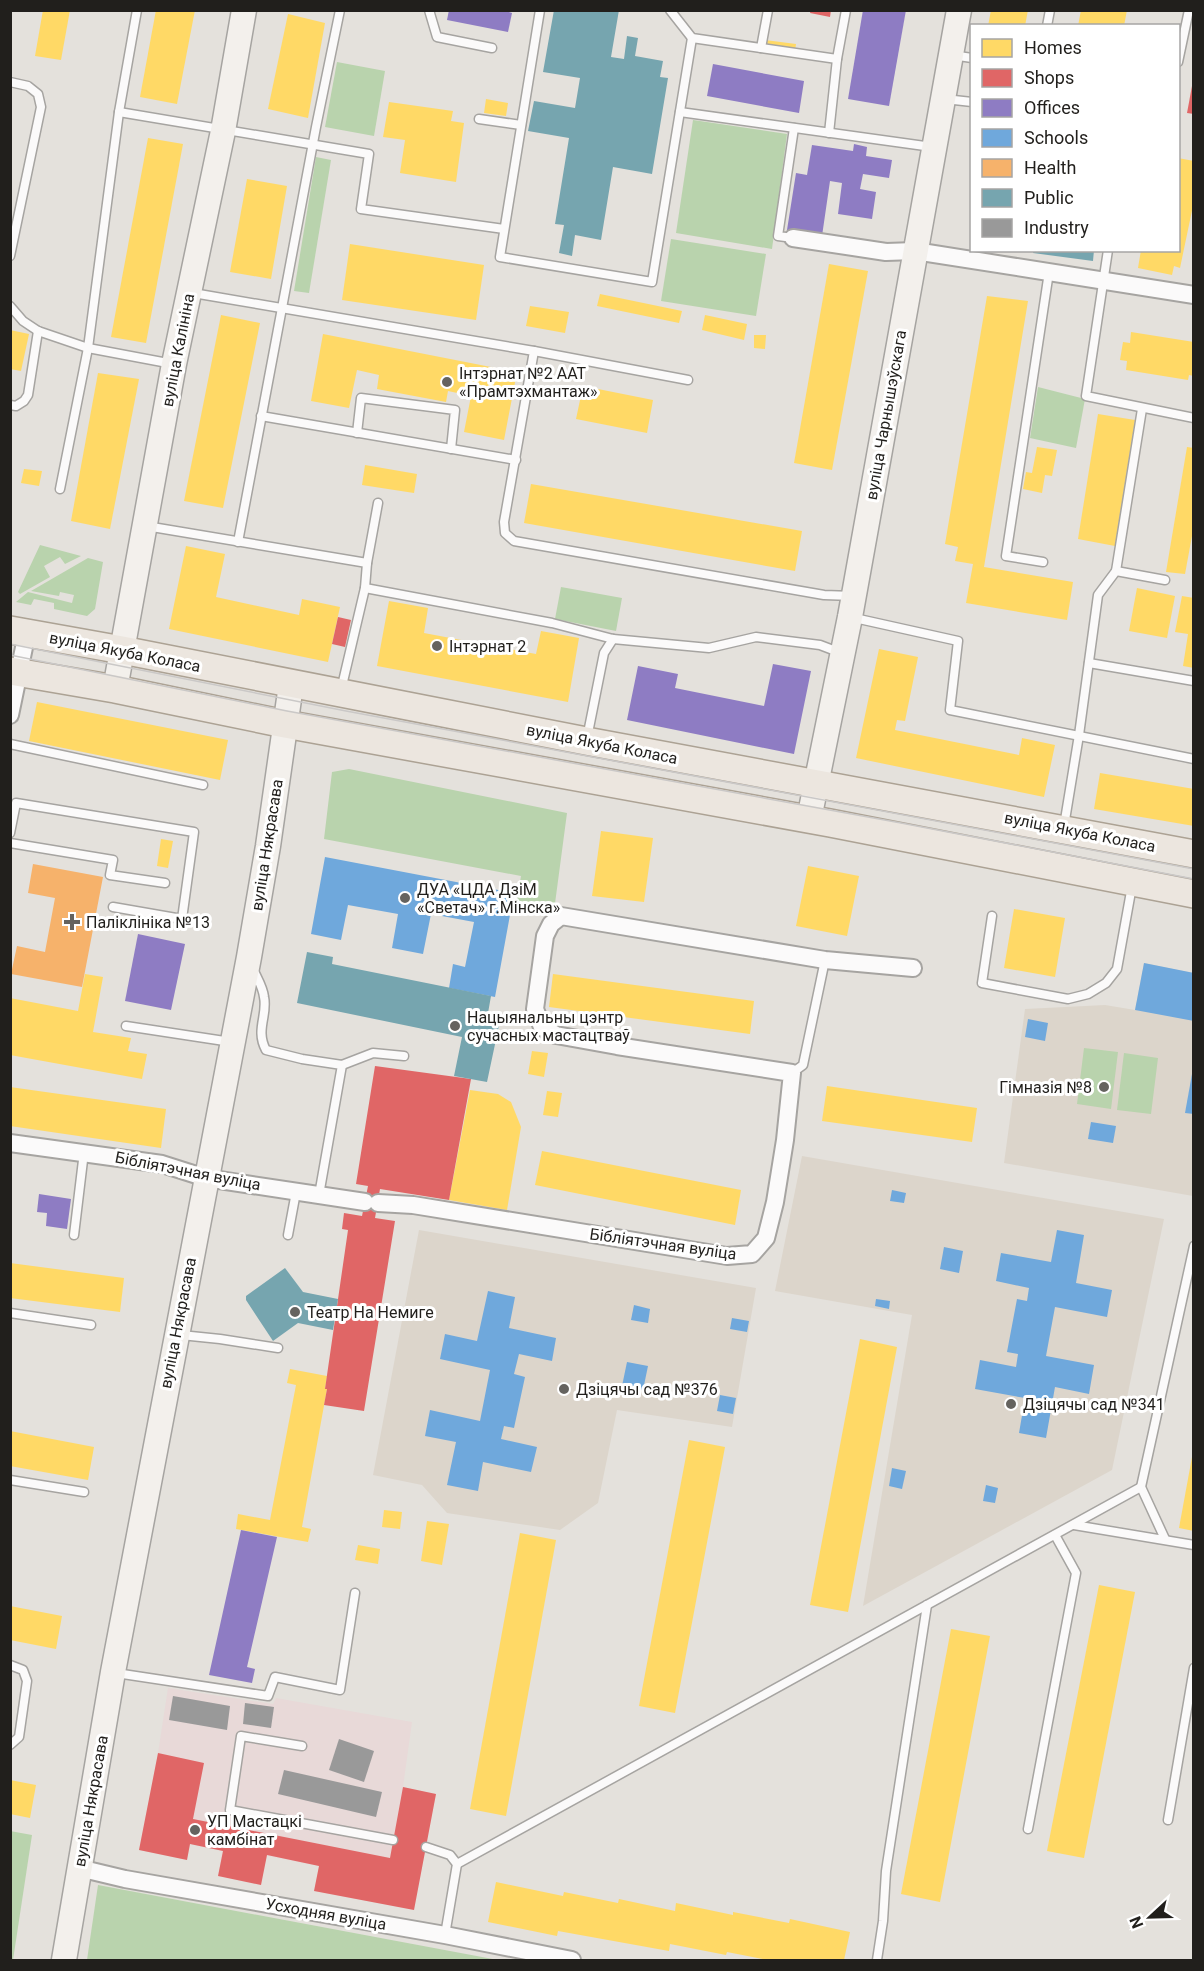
<svg xmlns="http://www.w3.org/2000/svg" width="1204" height="1971" viewBox="0 0 1204 1971" font-family="Roboto,sans-serif">
<rect width="100%" height="100%" fill="#e4e1dc"/>
<g fill="#dcd5cb">
<path d="M 1144,963 L 1193,973 L 1193,1196 L 1004,1163 L 1025,1009 L 1105,1005 L 1135,1010 Z"/>
<path d="M 802,1156 L 1164,1219 L 1112,1470 L 863,1606 L 912,1315 L 775,1291 Z"/>
<path d="M 419,1230 L 756,1288 L 732,1427 L 617,1410 L 598,1503 L 560,1530 L 447,1513 L 422,1485 L 373,1475 Z"/>
</g>
<path fill="#e8d9d8" d="M 168,1688 L 273,1704 L 276,1698 L 412,1722 L 403,1787 L 436,1794 L 414,1910 L 314,1891 L 319,1866 L 267,1856 L 261,1885 L 218,1876 L 222,1851 L 190,1844 L 187,1860 L 139,1850 L 158,1753 Z"/>
<g fill="#b9d3ad">
<path d="M 337,62 L 385,71 L 374,136 L 325,127 Z"/>
<path d="M 693,120 L 787,134 L 772,249 L 676,233 Z"/>
<path d="M 316,157 L 331,160 L 309,293 L 294,291 Z"/>
<path d="M 671,239 L 766,254 L 756,316 L 661,301 Z"/>
<path d="M 1038,387 L 1085,399 L 1076,448 L 1030,438 Z"/>
<path d="M 40,545 L 81,556 L 65,564 L 60,557 L 44,566 L 50,577 L 20,594 L 18,592 Z"/>
<path d="M 88,558 L 103,562 L 95,609 L 87,616 L 54,609 L 54,603 L 34,599 L 31,605 L 16,602 L 28,592 L 72,603 L 74,595 L 60,592 L 59,596 L 31,591 Z"/>
<path d="M 561,587 L 622,598 L 616,631 L 555,619 Z"/>
<path d="M 349,769 L 567,813 L 554,911 L 516,905 L 521,876 L 324,839 L 332,772 Z"/>
<path d="M 1084,1048 L 1118,1052 L 1111,1109 L 1077,1104 Z"/>
<path d="M 1124,1053 L 1158,1058 L 1151,1114 L 1117,1110 Z"/>
<path d="M 10,1831 L 32,1835 L 13,1960 L 10,1960 Z"/>
<path d="M 98,1885 L 498,1960 L 87,1960 Z"/>
</g>
<g fill="#ffd966">
<path d="M 43,10 L 70,10 L 61,60 L 35,56 Z"/>
<path d="M 156,10 L 195,10 L 177,104 L 140,97 Z"/>
<path d="M 991,10 L 1028,10 L 1025,26 L 988,26 Z"/>
<path d="M 1081,10 L 1127,10 L 1124,26 L 1078,26 Z"/>
<path d="M 288,14 L 325,23 L 308,118 L 268,109 Z"/>
<path d="M 765,40 L 796,44 L 795,51 L 764,46 Z"/>
<path d="M 486,99 L 508,103 L 506,116 L 484,113 Z"/>
<path d="M 389,102 L 453,111 L 451,121 L 464,123 L 456,182 L 400,173 L 405,140 L 383,137 Z"/>
<path d="M 148,138 L 183,144 L 146,343 L 111,337 Z"/>
<path d="M 1178,158 L 1194,161 L 1194,201 L 1180,268 L 1174,266 L 1172,275 L 1138,268 L 1141,250 L 1178,250 Z"/>
<path d="M 247,179 L 287,186 L 271,279 L 230,272 Z"/>
<path d="M 350,244 L 484,265 L 476,320 L 342,300 Z"/>
<path d="M 829,264 L 868,271 L 832,470 L 794,463 Z"/>
<path d="M 600,294 L 682,311 L 679,323 L 597,306 Z"/>
<path d="M 987,296 L 1028,301 L 984,567 L 1073,582 L 1067,620 L 966,603 L 973,564 L 955,561 L 958,547 L 945,544 Z"/>
<path d="M 530,306 L 569,312 L 565,333 L 526,326 Z"/>
<path d="M 221,315 L 260,323 L 223,508 L 184,501 Z"/>
<path d="M 705,315 L 747,324 L 744,340 L 702,330 Z"/>
<path d="M 10,330 L 29,334 L 21,371 L 10,369 Z"/>
<path d="M 1131,332 L 1194,342 L 1194,376 L 1189,375 L 1188,380 L 1126,370 L 1127,361 L 1120,360 L 1123,342 L 1130,343 Z"/>
<path d="M 323,334 L 517,372 L 504,440 L 464,432 L 471,396 L 448,391 L 446,402 L 377,389 L 379,375 L 357,370 L 349,408 L 311,401 Z"/>
<path d="M 754,335 L 766,335 L 765,349 L 754,348 Z"/>
<path d="M 98,373 L 139,379 L 110,529 L 71,521 Z"/>
<path d="M 583,386 L 653,400 L 647,433 L 576,419 Z"/>
<path d="M 1098,414 L 1135,420 L 1115,546 L 1078,539 Z"/>
<path d="M 1037,447 L 1057,450 L 1052,476 L 1045,475 L 1042,493 L 1023,489 L 1026,472 L 1032,473 Z"/>
<path d="M 1187,447 L 1194,448 L 1194,525 L 1185,574 L 1166,572 Z"/>
<path d="M 365,465 L 417,474 L 414,493 L 362,485 Z"/>
<path d="M 24,469 L 42,471 L 39,486 L 21,483 Z"/>
<path d="M 531,484 L 802,531 L 795,571 L 524,523 Z"/>
<path d="M 186,546 L 225,554 L 216,597 L 299,615 L 302,599 L 340,607 L 328,662 L 169,629 Z"/>
<path d="M 1137,588 L 1175,596 L 1167,638 L 1129,631 Z"/>
<path d="M 1182,596 L 1194,598 L 1194,668 L 1183,666 L 1188,634 L 1175,632 Z"/>
<path d="M 389,601 L 428,608 L 424,633 L 536,654 L 541,631 L 579,638 L 568,702 L 377,666 Z"/>
<path d="M 879,649 L 918,657 L 905,721 L 897,720 L 895,730 L 1019,755 L 1022,738 L 1055,745 L 1044,797 L 856,758 Z"/>
<path d="M 37,702 L 228,740 L 220,780 L 29,741 Z"/>
<path d="M 1100,773 L 1194,789 L 1194,826 L 1094,809 Z"/>
<path d="M 601,831 L 653,838 L 644,902 L 592,896 Z"/>
<path d="M 161,839 L 173,841 L 168,868 L 157,866 Z"/>
<path d="M 808,866 L 859,876 L 847,936 L 796,926 Z"/>
<path d="M 1014,909 L 1065,918 L 1055,977 L 1004,968 Z"/>
<path d="M 85,974 L 103,977 L 93,1032 L 131,1038 L 128,1051 L 147,1054 L 142,1079 L 10,1055 L 10,998 L 78,1011 Z"/>
<path d="M 553,974 L 754,1001 L 750,1034 L 549,1007 Z"/>
<path d="M 532,1051 L 548,1053 L 544,1077 L 528,1074 Z"/>
<path d="M 827,1086 L 977,1108 L 972,1142 L 822,1121 Z"/>
<path d="M 10,1087 L 166,1109 L 161,1148 L 10,1126 Z"/>
<path d="M 470,1090 L 498,1094 L 511,1102 L 521,1127 L 507,1210 L 449,1200 Z"/>
<path d="M 547,1091 L 562,1093 L 558,1117 L 543,1115 Z"/>
<path d="M 542,1151 L 741,1190 L 735,1225 L 535,1185 Z"/>
<path d="M 10,1263 L 124,1278 L 120,1312 L 10,1298 Z"/>
<path d="M 860,1339 L 897,1347 L 848,1612 L 810,1605 Z"/>
<path d="M 290,1369 L 327,1376 L 325,1389 L 327,1389 L 302,1527 L 311,1529 L 308,1542 L 236,1529 L 238,1514 L 270,1520 L 296,1385 L 287,1383 Z"/>
<path d="M 10,1431 L 94,1447 L 88,1480 L 10,1466 Z"/>
<path d="M 689,1440 L 725,1447 L 675,1713 L 639,1706 Z"/>
<path d="M 1192,1457 L 1194,1457 L 1194,1531 L 1179,1528 Z"/>
<path d="M 384,1510 L 402,1512 L 400,1529 L 382,1527 Z"/>
<path d="M 427,1521 L 449,1524 L 442,1565 L 421,1561 Z"/>
<path d="M 520,1533 L 556,1540 L 506,1816 L 470,1809 Z"/>
<path d="M 358,1545 L 380,1549 L 378,1564 L 355,1560 Z"/>
<path d="M 1099,1585 L 1135,1592 L 1084,1858 L 1047,1851 Z"/>
<path d="M 10,1606 L 62,1616 L 56,1649 L 10,1640 Z"/>
<path d="M 951,1629 L 990,1636 L 940,1902 L 901,1894 Z"/>
<path d="M 10,1780 L 36,1785 L 30,1818 L 10,1814 Z"/>
<path d="M 496,1882 L 563,1896 L 564,1892 L 618,1903 L 619,1899 L 675,1911 L 676,1903 L 733,1915 L 733,1912 L 789,1923 L 790,1919 L 850,1932 L 844,1960 L 768,1960 L 727,1952 L 726,1955 L 670,1944 L 669,1951 L 558,1931 L 557,1936 L 488,1922 Z"/>
</g>
<g fill="#e06666">
<path d="M 811,10 L 831,10 L 830,17 L 810,13 Z"/>
<path d="M 1192,86 L 1194,86 L 1194,114 L 1187,113 Z"/>
<path d="M 338,617 L 351,620 L 345,647 L 332,644 Z"/>
<path d="M 375,1066 L 471,1079 L 449,1200 L 380,1189 L 375,1218 L 395,1221 L 364,1411 L 324,1405 L 327,1389 L 325,1389 L 348,1230 L 342,1229 L 344,1213 L 362,1216 L 368,1186 L 356,1184 Z"/>
<path d="M 158,1753 L 204,1763 L 193,1819 L 390,1858 L 403,1787 L 436,1794 L 414,1910 L 314,1891 L 319,1866 L 267,1855 L 261,1885 L 218,1876 L 223,1851 L 190,1844 L 187,1860 L 139,1850 Z"/>
</g>
<g fill="#8e7cc3">
<path d="M 449,10 L 503,10 L 512,13 L 508,32 L 447,20 Z"/>
<path d="M 863,10 L 906,10 L 889,106 L 848,99 Z"/>
<path d="M 713,64 L 804,81 L 799,113 L 707,96 Z"/>
<path d="M 854,144 L 867,147 L 866,156 L 892,160 L 889,178 L 863,174 L 860,189 L 876,192 L 872,219 L 838,214 L 842,183 L 830,181 L 822,236 L 787,230 L 796,173 L 807,175 L 812,145 L 853,151 Z"/>
<path d="M 773,664 L 811,671 L 794,754 L 627,720 L 638,666 L 678,674 L 675,688 L 764,706 Z"/>
<path d="M 138,934 L 185,944 L 171,1010 L 125,1001 Z"/>
<path d="M 39,1194 L 71,1199 L 67,1229 L 46,1226 L 47,1213 L 37,1212 Z"/>
<path d="M 241,1530 L 277,1537 L 247,1667 L 255,1669 L 252,1683 L 209,1675 Z"/>
</g>
<g fill="#6fa8dc">
<path d="M 325,857 L 514,893 L 495,997 L 449,988 L 453,964 L 465,967 L 474,922 L 431,914 L 423,954 L 392,948 L 398,914 L 348,905 L 341,940 L 311,934 Z"/>
<path d="M 1144,963 L 1194,973 L 1194,1021 L 1135,1010 Z"/>
<path d="M 1028,1019 L 1048,1023 L 1045,1041 L 1025,1037 Z"/>
<path d="M 1192,1074 L 1194,1074 L 1194,1114 L 1185,1113 Z"/>
<path d="M 1091,1122 L 1116,1126 L 1113,1143 L 1088,1139 Z"/>
<path d="M 892,1190 L 906,1193 L 904,1203 L 890,1201 Z"/>
<path d="M 1057,1230 L 1084,1235 L 1076,1283 L 1112,1290 L 1107,1317 L 1055,1307 L 1046,1356 L 1094,1365 L 1089,1394 L 1055,1387 L 1046,1438 L 1019,1433 L 1025,1398 L 975,1389 L 980,1360 L 1016,1367 L 1018,1354 L 1007,1352 L 1017,1299 L 1027,1301 L 1029,1288 L 996,1281 L 1001,1253 L 1051,1262 Z"/>
<path d="M 944,1247 L 963,1251 L 959,1273 L 940,1269 Z"/>
<path d="M 488,1291 L 515,1297 L 509,1328 L 556,1338 L 552,1361 L 519,1354 L 514,1374 L 525,1377 L 514,1428 L 504,1426 L 501,1439 L 537,1447 L 531,1472 L 483,1462 L 478,1491 L 447,1485 L 456,1442 L 425,1436 L 430,1410 L 480,1421 L 490,1370 L 440,1359 L 445,1334 L 477,1341 Z"/>
<path d="M 876,1299 L 890,1301 L 889,1309 L 875,1306 Z"/>
<path d="M 634,1305 L 650,1309 L 648,1323 L 631,1320 Z"/>
<path d="M 732,1318 L 749,1321 L 747,1332 L 730,1329 Z"/>
<path d="M 627,1362 L 648,1366 L 643,1390 L 622,1386 Z"/>
<path d="M 720,1395 L 736,1398 L 733,1414 L 717,1411 Z"/>
<path d="M 892,1468 L 906,1471 L 902,1489 L 889,1486 Z"/>
<path d="M 986,1485 L 998,1488 L 995,1503 L 983,1501 Z"/>
</g>
<path fill="#f6b26b" d="M 33,864 L 103,877 L 82,987 L 11,974 L 17,946 L 45,952 L 55,898 L 28,893 Z"/>
<g fill="#76a5af">
<path d="M 554,10 L 619,10 L 611,57 L 624,59 L 627,36 L 638,38 L 635,56 L 663,61 L 660,77 L 668,78 L 652,174 L 613,167 L 601,240 L 575,235 L 572,256 L 559,253 L 564,225 L 555,224 L 569,138 L 528,131 L 534,101 L 575,108 L 580,78 L 543,72 Z"/>
<path d="M 1034,250 L 1094,250 L 1093,261 L 1033,253 Z"/>
<path d="M 307,952 L 333,957 L 332,964 L 491,996 L 488,1013 L 501,1016 L 487,1082 L 454,1076 L 462,1037 L 297,1003 Z"/>
<path d="M 285,1268 L 303,1292 L 338,1299 L 333,1330 L 298,1323 L 273,1341 L 246,1300 L 246,1296 Z"/>
</g>
<g fill="#999">
<path d="M 173,1696 L 230,1706 L 227,1730 L 169,1720 Z"/>
<path d="M 245,1703 L 274,1707 L 271,1728 L 243,1724 Z"/>
<path d="M 339,1739 L 374,1751 L 364,1782 L 329,1770 Z"/>
<path d="M 284,1770 L 382,1792 L 376,1817 L 278,1794 Z"/>
</g>
<g fill="none" stroke-linecap="round" stroke-linejoin="round">
<defs>
<g id="lane">
<path d="M 429,10 L 437,37 L 492,48"/>
<path d="M 540,10 L 500,257 L 652,282 L 692,38"/>
<path d="M 670,10 L 692,38 L 837,59 L 829,133"/>
<path d="M 1047,26 L 1050,10"/>
<path d="M 761,48 L 768,10"/>
<path d="M 952,55 L 972,58"/>
<path d="M 837,59 L 846,10"/>
<path d="M 1178,62 L 1189,10"/>
<path d="M 10,82 L 28,86 L 38,94 L 41,107 L 10,256"/>
<path d="M 945,99 L 972,102"/>
<path d="M 119,112 L 369,154 L 361,209 L 504,229"/>
<path d="M 680,112 L 932,147"/>
<path d="M 479,119 L 521,125"/>
<path d="M 793,238 L 778,236 L 794,128"/>
<path d="M 1108,250 L 1086,396 L 1194,418"/>
<path d="M 193,293 L 534,351 L 504,522 L 505,533 L 514,541 L 824,595 L 853,596"/>
<path d="M 10,306 L 23,321 L 38,331 L 88,348 L 173,364"/>
<path d="M 534,351 L 688,380"/>
<path d="M 10,405 L 16,406 L 24,401 L 28,395 L 38,331"/>
<path d="M 261,416 L 516,460"/>
<path d="M 357,433 L 361,398 L 455,410 L 451,449"/>
<path d="M 60,489 L 88,348 L 119,112 L 137,10"/>
<path d="M 146,526 L 367,563"/>
<path d="M 238,542 L 316,127 L 340,10"/>
<path d="M 1043,562 L 1006,556 L 1049,272"/>
<path d="M 1116,571 L 1142,409"/>
<path d="M 365,588 L 552,623 L 613,639 L 709,648 L 756,637 L 820,645 L 841,653"/>
<path d="M 850,617 L 958,641 L 950,710 L 1194,759"/>
<path d="M 1089,663 L 1194,681"/>
<path d="M 341,690 L 365,588 L 367,563 L 378,503"/>
<path d="M 587,738 L 604,653 L 613,639"/>
<path d="M 10,744 L 203,785"/>
<path d="M 1064,826 L 1079,735 L 1098,595 L 1116,571 L 1165,580"/>
<path d="M 10,833 L 16,803 L 194,832 L 182,919 L 113,907"/>
<path d="M 10,843 L 113,860 L 110,875 L 165,883"/>
<path d="M 992,916 L 982,983 L 1068,999 L 1088,994 L 1106,983 L 1117,969 L 1132,886"/>
<path d="M 253,969 C 257,978 263,987 264,997 C 268,1015 255,1030 266,1050 L 302,1059 L 342,1065 L 319,1195"/>
<path d="M 126,1026 L 231,1042"/>
<path d="M 342,1065 L 373,1053 L 404,1056"/>
<path d="M 792,1073 L 803,1065 L 825,960"/>
<path d="M 74,1235 L 84,1152"/>
<path d="M 288,1235 L 296,1192"/>
<path d="M 10,1313 L 91,1325"/>
<path d="M 181,1335 L 220,1339 L 278,1348"/>
<path d="M 10,1480 L 84,1492"/>
<path d="M 1074,1525 L 1194,1545"/>
<path d="M 1165,1539 L 1141,1487 L 1194,1246"/>
<path d="M 10,1665 L 23,1670 L 27,1681 L 19,1737 L 10,1745"/>
<path d="M 116,1673 L 268,1696 L 275,1677 L 340,1690 L 355,1593"/>
<path d="M 302,1746 L 241,1736 L 230,1810 L 393,1840"/>
<path d="M 1168,1820 L 1194,1668"/>
<path d="M 1028,1829 L 1076,1573 L 1055,1535"/>
<path d="M 426,1847 L 450,1855 L 457,1864 L 445,1935"/>
<path d="M 457,1864 L 1141,1487"/>
<path d="M 877,1960 L 883,1921 L 886,1871 L 927,1605"/>
</g>
<g id="street">
<path d="M 793,238 L 886,252 L 915,251 L 1194,295"/>
<path d="M 10,715 L 27,633"/>
<path d="M 10,1143 L 162,1164 L 206,1178 L 365,1202"/>
<path d="M 378,1203 L 413,1205 L 727,1256 L 752,1254 L 766,1238 L 775,1202 L 785,1140 L 792,1073 L 617,1046 L 556,1035 L 542,1027 L 535,1009 L 545,936 L 551,924 L 561,916 L 825,960 L 913,968"/>
<path d="M 79,1868 L 125,1879 L 445,1935 L 572,1960"/>
</g>
<g id="secondary">
<path d="M 115,689 L 174,364 L 223,131 L 244,10"/>
<path d="M 809,819 L 850,617 L 959,10"/>
<path d="M 64,1960 L 113,1672 L 249,957 L 268,846 L 291,685"/>
</g>
<g id="primary">
<path d="M 10,630 L 122,650 L 586,741 L 1194,854"/>
<path d="M 10,671 L 115,689 L 285,724 L 830,823 L 1194,894"/>
</g>
</defs>
<use href="#lane" stroke="#a6a4a1" stroke-width="11"/>
<use href="#street" stroke="#a6a4a1" stroke-width="20"/>
<use href="#secondary" stroke="#a6a4a1" stroke-width="27"/>
<use href="#primary" stroke="#aca294" stroke-width="30"/>
<use href="#lane" stroke="#fbfafa" stroke-width="8"/>
<use href="#street" stroke="#fbfafa" stroke-width="16"/>
<use href="#secondary" stroke="#f3f0ec" stroke-width="24"/>
<use href="#primary" stroke="#ece6df" stroke-width="27"/>
<g stroke="#cac8c7" stroke-width="1.5">
<path d="M 10,644 L 346,711 L 1194,869"/>
<path d="M 10,655 L 287,711 L 901,823 L 1194,879"/>
</g>
</g>
<g fill="#65635f" stroke="#fff" stroke-width="2">
<circle cx="447" cy="382" r="6"/>
<circle cx="437" cy="646" r="6"/>
<circle cx="405" cy="898" r="6"/>
<path d="M69 913h6v6h6v6h-6v6h-6v-6h-6v-6h6z"/>
<circle cx="455" cy="1026" r="6"/>
<circle cx="1104" cy="1087" r="6"/>
<circle cx="295" cy="1312" r="6"/>
<circle cx="564" cy="1389" r="6"/>
<circle cx="1011" cy="1404" r="6"/>
<circle cx="195" cy="1830" r="6"/>
</g>
<g text-anchor="middle" dominant-baseline="central" stroke-width="6" stroke-linejoin="round" paint-order="stroke">
<g font-size="16" fill="#211f1c" stroke="#fff">
<text transform="translate(178 350) rotate(-79)">вуліца Калініна</text>
<text transform="translate(886 415) rotate(-80)">вуліца Чарнышэўскага</text>
<text transform="translate(125 652) rotate(11)">вуліца Якуба Коласа</text>
<text transform="translate(602 744) rotate(11)">вуліца Якуба Коласа</text>
<text transform="translate(1080 832) rotate(11)">вуліца Якуба Коласа</text>
<text transform="translate(267 845) rotate(-81)">вуліца Някрасава</text>
<text transform="translate(188 1171) rotate(11)">Бібліятэчная вуліца</text>
<text transform="translate(663 1244) rotate(8)">Бібліятэчная вуліца</text>
<text transform="translate(178 1323) rotate(-79)">вуліца Някрасава</text>
<text transform="translate(91 1801) rotate(-80)">вуліца Някрасава</text>
<text transform="translate(326 1914) rotate(10)">Усходняя вуліца</text>
</g>
<g font-size="16" fill="#211f1c" stroke="#fff" text-anchor="start">
<text x="459" y="373">Інтэрнат №2 ААТ<tspan x="459" dy="18">«Прамтэхмантаж»</tspan></text>
<text x="449" y="646">Інтэрнат 2</text>
<text x="417" y="889">ДУА «ЦДА ДзіМ<tspan x="417" dy="18">«Светач» г.Мінска»</tspan></text>
<text x="86" y="922">Паліклініка №13</text>
<text x="467" y="1017">Нацыянальны цэнтр<tspan x="467" dy="18">сучасных мастацтваў</tspan></text>
<text x="1092" y="1087" text-anchor="end">Гімназія №8</text>
<text x="307" y="1312">Театр На Немиге</text>
<text x="576" y="1389">Дзіцячы сад №376</text>
<text x="1023" y="1404">Дзіцячы сад №341</text>
<text x="207" y="1821">УП Мастацкі<tspan x="207" dy="18">камбінат</tspan></text>
</g>
</g>
<rect width="1204" height="1971" fill="none" stroke="#211f1c" stroke-width="24"/>
<rect x="970" y="24" width="210" height="228" fill="#ffffff" stroke="#a6a5a4" stroke-width="1.5"/>
<rect x="982" y="39" width="30" height="18" fill="#ffd966" stroke="#a6a5a4" stroke-width="1.5"/>
<text x="1024" y="54" font-size="18" fill="#211f1c">Homes</text>
<rect x="982" y="69" width="30" height="18" fill="#e06666" stroke="#a6a5a4" stroke-width="1.5"/>
<text x="1024" y="84" font-size="18" fill="#211f1c">Shops</text>
<rect x="982" y="99" width="30" height="18" fill="#8e7cc3" stroke="#a6a5a4" stroke-width="1.5"/>
<text x="1024" y="114" font-size="18" fill="#211f1c">Offices</text>
<rect x="982" y="129" width="30" height="18" fill="#6fa8dc" stroke="#a6a5a4" stroke-width="1.5"/>
<text x="1024" y="144" font-size="18" fill="#211f1c">Schools</text>
<rect x="982" y="159" width="30" height="18" fill="#f6b26b" stroke="#a6a5a4" stroke-width="1.5"/>
<text x="1024" y="174" font-size="18" fill="#211f1c">Health</text>
<rect x="982" y="189" width="30" height="18" fill="#76a5af" stroke="#a6a5a4" stroke-width="1.5"/>
<text x="1024" y="204" font-size="18" fill="#211f1c">Public</text>
<rect x="982" y="219" width="30" height="18" fill="#999999" stroke="#a6a5a4" stroke-width="1.5"/>
<text x="1024" y="234" font-size="18" fill="#211f1c">Industry</text>
<g transform="translate(1150 1917) rotate(248)" stroke="#ffffff" stroke-width="4.5" paint-order="stroke">
<path d="M0-4.5L10 22L0 15L-10 22Z" fill="#211f1c"/>
<text y="-9" font-size="16" font-weight="bold" text-anchor="middle" fill="#211f1c">N</text>
</g>
</svg>
